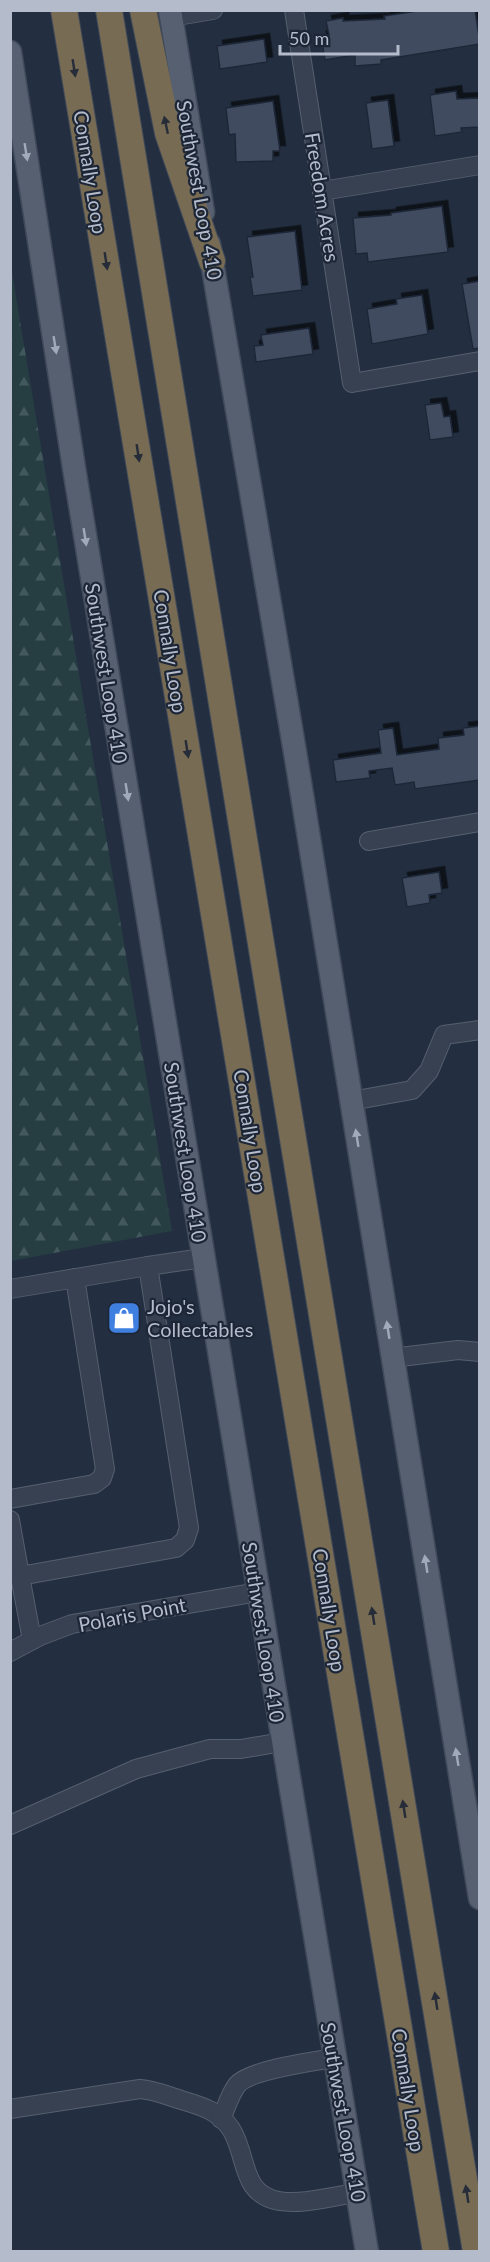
<svg xmlns="http://www.w3.org/2000/svg" width="490" height="2262" viewBox="0 0 490 2262" font-family="Lato,sans-serif">
<defs>
<pattern id="forest-firs" width="22" height="20" patternUnits="userSpaceOnUse" patternTransform="scale(1.5)"><rect width="22" height="20" fill="#263e42"/><path d="M5 1l3.5 6h-7zM16 11l3.5 6h-7z" fill="#43585c"/></pattern>
<filter id="shadow"><feDropShadow dx="5.5" dy="-5.5" stdDeviation="0" flood-color="#0009"/></filter>
</defs>
<rect width="100%" height="100%" fill="#232f41"/>
<path fill="url(#forest-firs)" d="M 10,261 L 172,1231 L 11,1261 L 10,1261 Z"/>
<g fill="#3f4c61" stroke="#1f2838" stroke-width="1.5" filter="url(#shadow)">
<path d="M 424,10 L 475,10 L 480,44 L 381,60 L 381,64 L 355,66 L 355,55 L 325,60 L 321,36 L 329,35 L 326,21 L 343,18 L 343,21 L 385,19 L 384,16 Z"/>
<path d="M 264,39 L 267,62 L 220,69 L 217,46 Z"/>
<path d="M 456,91 L 457,99 L 480,98 L 480,127 L 461,128 L 462,132 L 435,136 L 430,95 Z"/>
<path d="M 388,100 L 394,146 L 372,149 L 366,103 Z"/>
<path d="M 273,101 L 280,151 L 273,151 L 273,161 L 236,162 L 235,134 L 229,135 L 226,108 Z"/>
<path d="M 442,206 L 448,252 L 368,262 L 367,253 L 356,254 L 353,218 L 391,215 L 391,213 Z"/>
<path d="M 295,231 L 302,290 L 253,296 L 250,277 L 253,277 L 247,237 Z"/>
<path d="M 480,281 L 480,348 L 473,349 L 462,284 Z"/>
<path d="M 422,295 L 428,334 L 372,344 L 367,309 L 397,304 L 396,299 Z"/>
<path d="M 309,328 L 313,354 L 256,362 L 254,346 L 263,345 L 261,335 Z"/>
<path d="M 441,403 L 444,417 L 450,416 L 453,437 L 430,440 L 425,405 Z"/>
<path d="M 480,726 L 480,780 L 415,789 L 414,782 L 395,785 L 392,768 L 369,771 L 370,778 L 336,782 L 333,760 L 381,753 L 378,730 L 393,728 L 397,755 L 439,749 L 438,738 L 464,735 L 463,728 Z"/>
<path d="M 439,872 L 442,893 L 429,895 L 430,903 L 407,907 L 402,878 Z"/>
</g>
<g fill="none" stroke-linecap="round" stroke-linejoin="round">
<defs>
<g id="minor">
<path d="M 294,10 L 352,383 L 480,361"/>
<path d="M 171,17 L 213,10"/>
<path d="M 322,191 L 480,165"/>
<path d="M 369,841 L 480,822"/>
<path d="M 351,1101 L 412,1090 L 429,1071 L 444,1035 L 480,1030"/>
<path d="M 10,1289 L 148,1266"/>
<path d="M 392,1358 L 458,1350 L 480,1352"/>
<path d="M 10,1499 L 94,1484 L 102,1478 L 105,1469 L 75,1278"/>
<path d="M 10,1520 L 20,1576"/>
<path d="M 32,1640 L 20,1576 L 176,1548 L 185,1540 L 189,1528 L 148,1266 L 203,1258"/>
<path d="M 10,1652 L 40,1636 L 72,1624 L 258,1592"/>
<path d="M 10,1825 L 136,1769 L 210,1749 L 241,1749 L 282,1742"/>
<path d="M 10,2109 L 140,2089 C 153,2090 163,2094 175,2098 C 196,2105 217,2108 231,2129 C 248,2156 240,2194 279,2201 C 303,2205 333,2196 357,2193"/>
<path d="M 221,2119 C 226,2108 230,2094 237,2085 C 249,2070 315,2061 334,2058"/>
</g>
<g id="major">
<path d="M 170,10 L 203,212"/>
<path d="M 10,52 L 74,468 L 367,2252"/>
<path d="M 209,244 L 298,770 L 480,1898"/>
</g>
<g id="highway">
<path d="M 64,10 L 436,2252"/>
<path d="M 109,10 C 229,758 354,1504 476,2252"/>
<path d="M 143,10 L 168,133 L 212,261"/>
</g>
</defs>
<use href="#minor" stroke="#565f6e" stroke-width="20"/>
<use href="#major" stroke="#414a5a" stroke-width="25"/>
<use href="#highway" stroke="#404958" stroke-width="28"/>
<use href="#minor" stroke="#384151" stroke-width="18"/>
<use href="#major" stroke="#566071" stroke-width="22"/>
<use href="#highway" stroke="#776b54" stroke-width="26"/>
</g>
<defs><path id="oneway-solid" d="M-6-.8H1V-3.2L6.5 0L1 3.2V.8H-6Z" transform="scale(1.5)"/></defs>
<g fill="#262d39">
<use href="#oneway-solid" transform="translate(74 68) rotate(81)"/>
<use href="#oneway-solid" transform="translate(166 125) rotate(-102)"/>
<use href="#oneway-solid" transform="translate(106 261) rotate(81)"/>
<use href="#oneway-solid" transform="translate(138 453) rotate(81)"/>
<use href="#oneway-solid" transform="translate(187 749) rotate(81)"/>
<use href="#oneway-solid" transform="translate(373 1616) rotate(-99)"/>
<use href="#oneway-solid" transform="translate(404 1809) rotate(-99)"/>
<use href="#oneway-solid" transform="translate(436 2001) rotate(-99)"/>
<use href="#oneway-solid" transform="translate(467 2194) rotate(-99)"/>
</g>
<g fill="#a1aab9">
<use href="#oneway-solid" transform="translate(26 152) rotate(81)"/>
<use href="#oneway-solid" transform="translate(55 345) rotate(81)"/>
<use href="#oneway-solid" transform="translate(85 537) rotate(81)"/>
<use href="#oneway-solid" transform="translate(127 792) rotate(81)"/>
<use href="#oneway-solid" transform="translate(357 1138) rotate(-99)"/>
<use href="#oneway-solid" transform="translate(388 1330) rotate(-99)"/>
<use href="#oneway-solid" transform="translate(426 1564) rotate(-99)"/>
<use href="#oneway-solid" transform="translate(457 1757) rotate(-99)"/>
</g>
<defs>
<symbol id="shop-square" viewBox="-11 -11 22 22"><rect x="-9" y="-9" width="18" height="18" rx="4" fill="#3f7fe0" stroke="#1d2636"/><path d="M-5-2.5h2.3a2.7 3.5 0 0 1 5.4 0H5L5.5 6h-11ZM-1.5-2.5h3a1.5 2.3 0 0 0-3 0Z" fill="#fff"/></symbol>
</defs>
<g fill-rule="evenodd">
<use href="#shop-square" x="105" y="1299" width="38" height="38"/>
</g>
<g text-anchor="middle" dominant-baseline="central" stroke-width="4.5" stroke-linejoin="round" paint-order="stroke">
<g font-size="20" fill="#b4bccb" stroke="#1d2636">
<text transform="translate(91 172) rotate(81)">Connally Loop</text>
<text transform="translate(200 190) rotate(80)">Southwest Loop 410</text>
<text transform="translate(323 197) rotate(81)">Freedom Acres</text>
<text transform="translate(171 651) rotate(81)">Connally Loop</text>
<text transform="translate(107 673) rotate(81)">Southwest Loop 410</text>
<text transform="translate(251 1131) rotate(81)">Connally Loop</text>
<text transform="translate(186 1152) rotate(81)">Southwest Loop 410</text>
<text transform="translate(330 1610) rotate(81)">Connally Loop</text>
<text transform="translate(132 1614) rotate(-11)">Polaris Point</text>
<text transform="translate(264 1632) rotate(81)">Southwest Loop 410</text>
<text transform="translate(409 2090) rotate(81)">Connally Loop</text>
<text transform="translate(344 2112) rotate(80)">Southwest Loop 410</text>
</g>
<g font-size="20" fill="#b4bccb" stroke="#1d2636" text-anchor="start">
<text x="147" y="1306">Jojo's<tspan x="147" dy="23">Collectables</tspan></text>
</g>
</g>
<rect width="490" height="2262" fill="none" stroke="#b4bccb" stroke-width="24"/>
<path d="M280 45v9h118v-9" fill="none" stroke="#b4bccb" stroke-width="3"/>
<text x="289" y="45" font-size="18" fill="#b4bccb" stroke="#1d2636" stroke-width="4.5" paint-order="stroke">50 m</text>
</svg>
